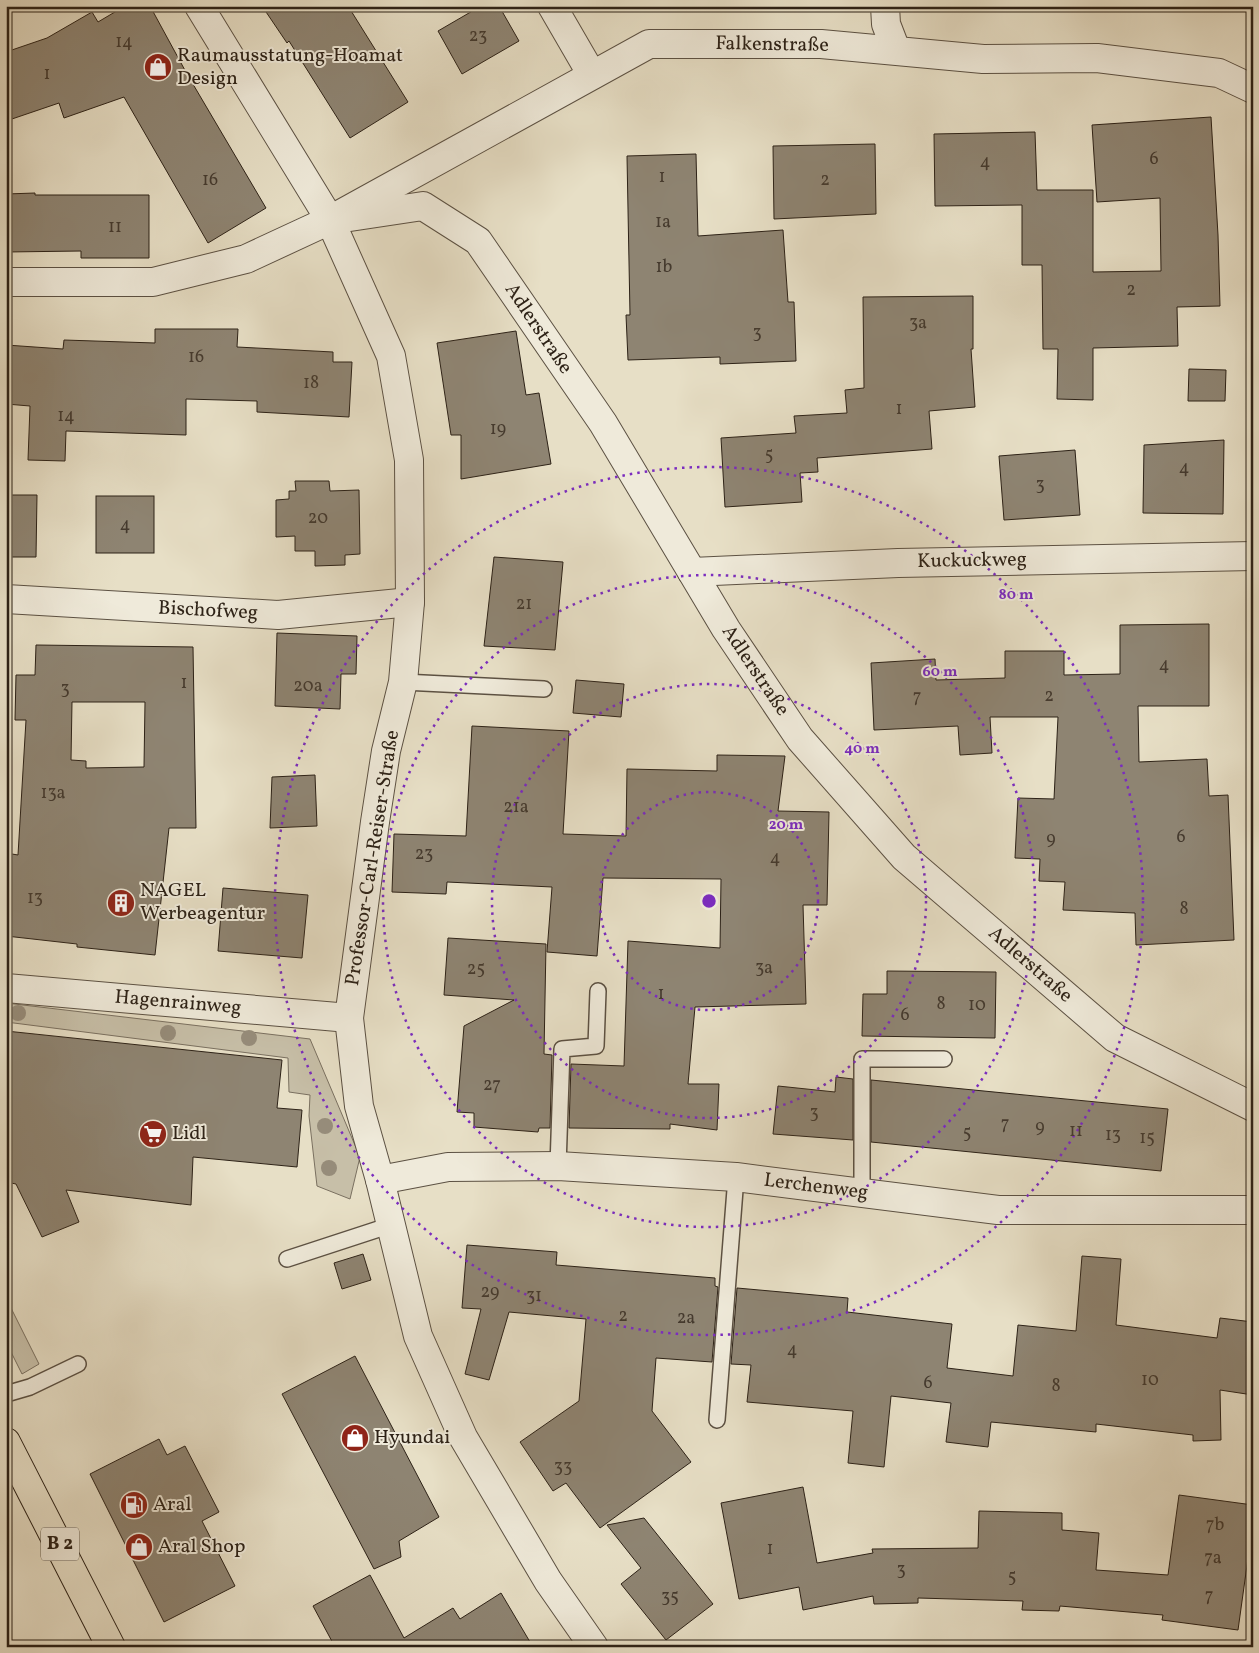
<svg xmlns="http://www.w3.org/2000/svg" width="1259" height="1653" viewBox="0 0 1259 1653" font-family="Vollkorn,serif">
<rect width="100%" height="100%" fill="#e7dfc6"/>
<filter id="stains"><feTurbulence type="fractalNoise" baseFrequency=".004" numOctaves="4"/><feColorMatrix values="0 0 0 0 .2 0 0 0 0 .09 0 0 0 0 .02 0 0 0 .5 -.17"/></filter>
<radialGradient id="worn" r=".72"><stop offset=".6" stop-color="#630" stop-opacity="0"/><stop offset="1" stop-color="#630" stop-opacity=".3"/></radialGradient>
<g fill="#c7bfa8" stroke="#7a7060">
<path d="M 6,1003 L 310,1039 L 360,1157 L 350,1199 L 317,1186 L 309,1116 L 310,1095 L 289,1092 L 288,1058 L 6,1022 Z"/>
<path d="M 6,1298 L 39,1364 L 22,1374 L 6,1342 Z"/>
</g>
<g fill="#8e8472" stroke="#2d2217" fill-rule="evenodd">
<path d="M 125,6 L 150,6 L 187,74 L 266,208 L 208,243 L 124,97 L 64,118 L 59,103 L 6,121 L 6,52 L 47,38 L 92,12 L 98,22 Z"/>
<path d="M 262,6 L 348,6 L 408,102 L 350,138 L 289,41 L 287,43 Z"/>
<path d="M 481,6 L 499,6 L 519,41 L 462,74 L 438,31 Z"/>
<path d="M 1211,117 L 1218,235 L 1220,306 L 1177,307 L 1178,346 L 1093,348 L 1093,400 L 1057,399 L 1058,349 L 1043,349 L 1042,265 L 1022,265 L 1022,205 L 935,206 L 934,134 L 1035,132 L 1037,190 L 1093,190 L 1093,272 L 1161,271 L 1160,198 L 1097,202 L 1092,125 Z"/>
<path d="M 875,144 L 876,214 L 774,219 L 773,146 Z"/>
<path d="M 696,154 L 698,236 L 783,230 L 788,302 L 794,302 L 796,361 L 720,364 L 720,357 L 628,360 L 626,315 L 630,315 L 627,156 Z"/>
<path d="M 35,193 L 35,195 L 149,195 L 149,258 L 81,258 L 81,251 L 6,252 L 6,194 Z"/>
<path d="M 973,296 L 973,349 L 971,349 L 975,407 L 929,411 L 932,449 L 817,458 L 818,472 L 800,473 L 802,502 L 725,507 L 721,438 L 796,433 L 794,416 L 847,413 L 845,390 L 864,388 L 863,297 Z"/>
<path d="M 155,329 L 238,329 L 237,347 L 333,352 L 333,362 L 352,362 L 349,417 L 257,412 L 257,401 L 186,399 L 186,435 L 66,431 L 65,461 L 28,460 L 30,406 L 6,404 L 6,345 L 63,349 L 64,340 L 155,343 Z"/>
<path d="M 516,331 L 526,395 L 539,393 L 551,464 L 461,479 L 461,435 L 451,435 L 437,343 Z"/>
<path d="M 1189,369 L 1226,370 L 1225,401 L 1188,401 Z"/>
<path d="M 1224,440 L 1223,514 L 1143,513 L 1144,445 Z"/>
<path d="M 1075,450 L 1080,515 L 1004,520 L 999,456 Z"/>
<path d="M 295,481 L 329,481 L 330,491 L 359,490 L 360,554 L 345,555 L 345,565 L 315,566 L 315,551 L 295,551 L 295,536 L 276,537 L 276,500 L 289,499 L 289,491 L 296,491 Z"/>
<path d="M 6,495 L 37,495 L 36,557 L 6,557 Z"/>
<rect x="96" y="496" width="58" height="57"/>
<path d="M 494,557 L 563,562 L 555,650 L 484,646 Z"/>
<path d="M 1209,624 L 1209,706 L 1138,706 L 1139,762 L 1207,759 L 1209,796 L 1228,795 L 1234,940 L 1136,945 L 1135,913 L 1063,910 L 1065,882 L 1039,881 L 1040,859 L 1015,858 L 1018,798 L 1054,799 L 1058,717 L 990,717 L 992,753 L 960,755 L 958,726 L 874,730 L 871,663 L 935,659 L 936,680 L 1005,678 L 1005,651 L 1064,651 L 1064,675 L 1120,674 L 1120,625 Z"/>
<path d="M 277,633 L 357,636 L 356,674 L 341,674 L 340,709 L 275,706 Z"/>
<path d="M 36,645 L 193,647 L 196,828 L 169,828 L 155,955 L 77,947 L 77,944 L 6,936 L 6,853 L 18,855 L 26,720 L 15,720 L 16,675 L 35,675 ZM 72,702 L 145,702 L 144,767 L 86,768 L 86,761 L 71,760 Z"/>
<path d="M 576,680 L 624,684 L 621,717 L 573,713 Z"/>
<path d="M 472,726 L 569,731 L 563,834 L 626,836 L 627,769 L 717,771 L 717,755 L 785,756 L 778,811 L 829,812 L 827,905 L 803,905 L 806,1004 L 695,1007 L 688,1084 L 719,1084 L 717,1130 L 670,1124 L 670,1129 L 569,1128 L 571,1064 L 624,1066 L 628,941 L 720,948 L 721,879 L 603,878 L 597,956 L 547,952 L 552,887 L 447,882 L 446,894 L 392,892 L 394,834 L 466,836 Z"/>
<path d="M 315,775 L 317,826 L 270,828 L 272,777 Z"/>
<path d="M 223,888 L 308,895 L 302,958 L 218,951 Z"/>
<path d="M 448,938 L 546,944 L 544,1054 L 552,1055 L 550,1128 L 539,1128 L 538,1132 L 474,1127 L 474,1113 L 457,1112 L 464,1026 L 514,1000 L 444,995 Z"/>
<path d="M 887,971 L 996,972 L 995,1038 L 862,1036 L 863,994 L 887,994 Z"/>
<path d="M 6,1031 L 282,1060 L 277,1108 L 302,1110 L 297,1167 L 193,1157 L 191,1205 L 66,1190 L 79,1222 L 42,1237 L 16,1184 L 6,1182 Z"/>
<path d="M 836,1077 L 853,1079 L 853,1140 L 773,1134 L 778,1086 L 835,1092 Z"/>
<path d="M 871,1080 L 1168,1109 L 1161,1171 L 871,1142 Z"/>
<path d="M 467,1245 L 557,1252 L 556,1265 L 715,1278 L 715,1286 L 718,1287 L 712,1362 L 656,1358 L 652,1411 L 691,1462 L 600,1528 L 566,1483 L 553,1491 L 520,1442 L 579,1401 L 586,1319 L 509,1312 L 489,1380 L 465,1374 L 481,1309 L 462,1308 Z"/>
<path d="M 363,1254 L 371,1280 L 342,1289 L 334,1263 Z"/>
<path d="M 1082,1256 L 1121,1259 L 1116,1325 L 1217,1338 L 1220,1318 L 1253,1322 L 1253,1395 L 1220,1390 L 1221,1440 L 1193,1441 L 1193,1435 L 1096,1424 L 1096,1432 L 991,1422 L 988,1447 L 946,1442 L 951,1403 L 891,1396 L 884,1467 L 848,1463 L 853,1411 L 747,1402 L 751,1365 L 731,1364 L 737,1288 L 848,1298 L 847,1312 L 952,1324 L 947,1368 L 1013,1376 L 1018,1325 L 1076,1331 Z"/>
<path d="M 355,1356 L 439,1517 L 399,1541 L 401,1557 L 374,1569 L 282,1394 Z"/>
<path d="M 159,1439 L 167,1455 L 185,1446 L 219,1512 L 202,1521 L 235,1586 L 164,1622 L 90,1474 Z"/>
<path d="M 803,1487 L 817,1563 L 873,1553 L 872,1549 L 978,1548 L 979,1511 L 1062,1513 L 1062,1530 L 1099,1533 L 1096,1570 L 1168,1575 L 1179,1495 L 1253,1505 L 1253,1522 L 1238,1630 L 1162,1620 L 1163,1615 L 1060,1606 L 1059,1611 L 1022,1610 L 1023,1601 L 918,1598 L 918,1603 L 874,1604 L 873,1596 L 803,1610 L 799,1587 L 739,1599 L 721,1503 Z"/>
<path d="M 644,1518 L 713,1604 L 666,1640 L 621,1584 L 641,1568 L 607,1525 Z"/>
<path d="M 370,1575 L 404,1638 L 453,1608 L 460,1619 L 501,1593 L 533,1647 L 335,1647 L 313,1606 Z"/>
</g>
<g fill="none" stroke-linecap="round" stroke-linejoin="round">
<defs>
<g id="service">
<path d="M 403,682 L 544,689"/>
<path d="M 558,1166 L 562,1049 L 596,1046 L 598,991"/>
<path d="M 862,1192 L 862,1059 L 944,1059"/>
<path d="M 287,1259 L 391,1225"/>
<path d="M 6,1394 L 30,1387 L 78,1364"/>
<path d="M 717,1420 L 736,1177"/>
</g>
<g id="minor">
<path d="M 199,6 L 330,220 L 391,356 L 409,460 L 410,602 L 403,682 L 386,751 L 375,822 L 349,1018 L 359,1106 L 380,1180 L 418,1336 L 463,1437 L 548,1581 L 594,1647"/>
<path d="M 552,6 L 592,75"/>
<path d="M 885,6 L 886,24 L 896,50"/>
<path d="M 330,220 L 423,206 L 478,241 L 603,423 L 726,629 L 800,739 L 904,857 L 1115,1038 L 1253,1107"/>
<path d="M 6,282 L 153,282 L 246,259 L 330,220 L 649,44 L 821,44 L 983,59 L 1097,58 L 1219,73 L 1253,89"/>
<path d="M 692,572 L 898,563 L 1253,556"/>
<path d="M 6,599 L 278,615 L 410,602"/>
<path d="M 6,988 L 349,1018"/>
<path d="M 380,1180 L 448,1167 L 558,1166 L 736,1177 L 998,1210 L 1253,1210"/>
</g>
<path id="primary" d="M 6,1442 L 111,1647"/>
</defs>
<use href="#service" stroke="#5c5143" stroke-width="18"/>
<use href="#minor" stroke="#5c5143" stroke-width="30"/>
<use href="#primary" stroke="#2d2217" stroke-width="30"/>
<use href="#service" stroke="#efeada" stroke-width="15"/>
<use href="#minor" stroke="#efeada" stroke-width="28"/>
<use href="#primary" stroke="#e7dfc6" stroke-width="28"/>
</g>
<g fill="#968c7a">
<circle cx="18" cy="1013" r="8"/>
<circle cx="168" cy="1033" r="8"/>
<circle cx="249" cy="1038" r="8"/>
<circle cx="325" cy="1126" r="8"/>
<circle cx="329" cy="1168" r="8"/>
</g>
<g fill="none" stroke="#7b2cbf" stroke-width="2.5" stroke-dasharray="2.5 5">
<circle cx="709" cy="901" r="109"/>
<circle cx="709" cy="901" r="217"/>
<circle cx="709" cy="901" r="326"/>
<circle cx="709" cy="901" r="434"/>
</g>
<defs>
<symbol id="shop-disc" viewBox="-11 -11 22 22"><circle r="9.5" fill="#8f2418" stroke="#efeada"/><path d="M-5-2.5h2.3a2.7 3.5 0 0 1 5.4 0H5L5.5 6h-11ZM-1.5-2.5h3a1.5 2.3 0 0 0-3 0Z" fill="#fff"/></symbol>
<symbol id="building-disc" viewBox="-11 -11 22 22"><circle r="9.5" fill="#8f2418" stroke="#efeada"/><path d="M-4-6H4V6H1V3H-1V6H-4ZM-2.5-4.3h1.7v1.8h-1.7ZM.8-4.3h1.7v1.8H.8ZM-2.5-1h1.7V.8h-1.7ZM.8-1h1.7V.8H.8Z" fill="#fff"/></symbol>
<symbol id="supermarket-disc" viewBox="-11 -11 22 22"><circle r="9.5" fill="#8f2418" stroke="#efeada"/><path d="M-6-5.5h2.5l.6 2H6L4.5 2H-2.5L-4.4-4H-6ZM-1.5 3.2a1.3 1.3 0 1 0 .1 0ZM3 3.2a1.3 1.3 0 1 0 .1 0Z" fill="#fff"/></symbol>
<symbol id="fuel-disc" viewBox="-11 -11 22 22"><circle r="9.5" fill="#8f2418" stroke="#efeada"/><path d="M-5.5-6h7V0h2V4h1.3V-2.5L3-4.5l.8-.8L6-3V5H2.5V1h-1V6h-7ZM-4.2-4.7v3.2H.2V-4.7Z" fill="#fff"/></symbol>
</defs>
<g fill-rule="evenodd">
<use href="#shop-disc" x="142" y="51" width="32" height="32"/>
<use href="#building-disc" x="105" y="887" width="32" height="32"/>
<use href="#supermarket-disc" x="137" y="1118" width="32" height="32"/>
<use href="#shop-disc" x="339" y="1422" width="32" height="32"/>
<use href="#fuel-disc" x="118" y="1489" width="32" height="32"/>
<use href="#shop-disc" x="123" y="1531" width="32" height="32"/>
</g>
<g text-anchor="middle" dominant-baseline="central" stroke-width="4" stroke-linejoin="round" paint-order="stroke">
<g font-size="18" fill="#453a2e">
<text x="478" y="36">23</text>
<text x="124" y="42">14</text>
<text x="47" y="74">1</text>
<text x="1154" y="159">6</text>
<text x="985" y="162">4</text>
<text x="662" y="177">1</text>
<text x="210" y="180">16</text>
<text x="825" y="180">2</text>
<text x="663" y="222">1a</text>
<text x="115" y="227">11</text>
<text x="664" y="267">1b</text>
<text x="1131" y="290">2</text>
<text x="918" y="323">3a</text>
<text x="757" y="333">3</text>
<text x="196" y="357">16</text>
<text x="311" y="383">18</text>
<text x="899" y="409">1</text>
<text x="66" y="416">14</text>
<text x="498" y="429">19</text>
<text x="769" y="455">5</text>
<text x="1184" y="468">4</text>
<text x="1040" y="485">3</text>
<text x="318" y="518">20</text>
<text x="125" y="525">4</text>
<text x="524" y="604">21</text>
<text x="1164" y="665">4</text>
<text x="184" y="683">1</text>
<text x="308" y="686">20a</text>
<text x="65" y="689">3</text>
<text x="1049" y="696">2</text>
<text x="917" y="697">7</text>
<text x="53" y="793">13a</text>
<text x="516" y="807">21a</text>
<text x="1181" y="837">6</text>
<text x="1051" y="839">9</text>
<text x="424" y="854">23</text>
<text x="775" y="858">4</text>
<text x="35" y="898">13</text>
<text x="1184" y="909">8</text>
<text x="764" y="968">3a</text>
<text x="476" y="969">25</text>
<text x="661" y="994">1</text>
<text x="941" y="1004">8</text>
<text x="977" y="1005">10</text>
<text x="905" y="1015">6</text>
<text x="492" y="1085">27</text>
<text x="814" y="1113">3</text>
<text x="1005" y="1124">7</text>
<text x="1040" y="1127">9</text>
<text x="1076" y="1131">11</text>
<text x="967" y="1133">5</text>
<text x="1113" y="1135">13</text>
<text x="1147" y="1138">15</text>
<text x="490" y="1292">29</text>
<text x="534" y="1296">31</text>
<text x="623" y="1316">2</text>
<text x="686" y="1318">2a</text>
<text x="792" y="1350">4</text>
<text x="1150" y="1380">10</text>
<text x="928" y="1383">6</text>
<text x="1056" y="1386">8</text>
<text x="563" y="1467">33</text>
<text x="1215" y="1525">7b</text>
<text x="770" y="1549">1</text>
<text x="1213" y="1558">7a</text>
<text x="901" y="1570">3</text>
<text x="1012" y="1577">5</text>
<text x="1209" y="1596">7</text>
<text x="670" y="1597">35</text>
</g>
<rect fill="#efeada" stroke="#675e52" stroke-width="1" x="41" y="1527.5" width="38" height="33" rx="4"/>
<g font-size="19" font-weight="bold" fill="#2d2217">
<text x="60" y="1544">B 2</text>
</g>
<g font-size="20" fill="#2d2217" stroke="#efeada">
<text transform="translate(772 45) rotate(1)">Falkenstraße</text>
<text transform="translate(538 329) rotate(56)">Adlerstraße</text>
<text transform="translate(972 561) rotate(-1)">Kuckuckweg</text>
<text transform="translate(208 611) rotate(3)">Bischofweg</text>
<text transform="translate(755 671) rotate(56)">Adlerstraße</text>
<text transform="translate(373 858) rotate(-81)">Professor-Carl-Reiser-Straße</text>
<text transform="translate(1030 965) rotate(41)">Adlerstraße</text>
<text transform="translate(178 1003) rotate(5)">Hagenrainweg</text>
<text transform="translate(816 1187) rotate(7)">Lerchenweg</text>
</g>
<g font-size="20" fill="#2d2217" stroke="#efeada" text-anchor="start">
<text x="177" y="56">Raumausstatung-Hoamat<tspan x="177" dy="23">Design</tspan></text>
<text x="140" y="891">NAGEL<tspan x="140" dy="23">Werbeagentur</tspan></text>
<text x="172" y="1134">Lidl</text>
<text x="374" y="1438">Hyundai</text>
<text x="153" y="1505">Aral</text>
<text x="158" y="1547">Aral Shop</text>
</g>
</g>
<circle cx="709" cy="901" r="8" fill="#7b2cbf" stroke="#efeada" stroke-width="2.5"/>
<g font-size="15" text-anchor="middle" font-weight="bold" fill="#7b2cbf" stroke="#efeada" stroke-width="4" stroke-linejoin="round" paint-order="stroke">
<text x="1016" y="599">80 m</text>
<text x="940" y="676">60 m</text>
<text x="862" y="753">40 m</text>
<text x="786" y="829">20 m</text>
</g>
<rect width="1259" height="1653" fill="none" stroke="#e7dfc6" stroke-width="25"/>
<rect x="8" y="8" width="1244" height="1638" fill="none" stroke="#2d2217" stroke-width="2.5"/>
<rect x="12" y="12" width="1234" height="1628" fill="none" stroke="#2d2217"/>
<rect width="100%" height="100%" filter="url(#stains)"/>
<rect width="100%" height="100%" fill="url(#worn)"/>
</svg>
